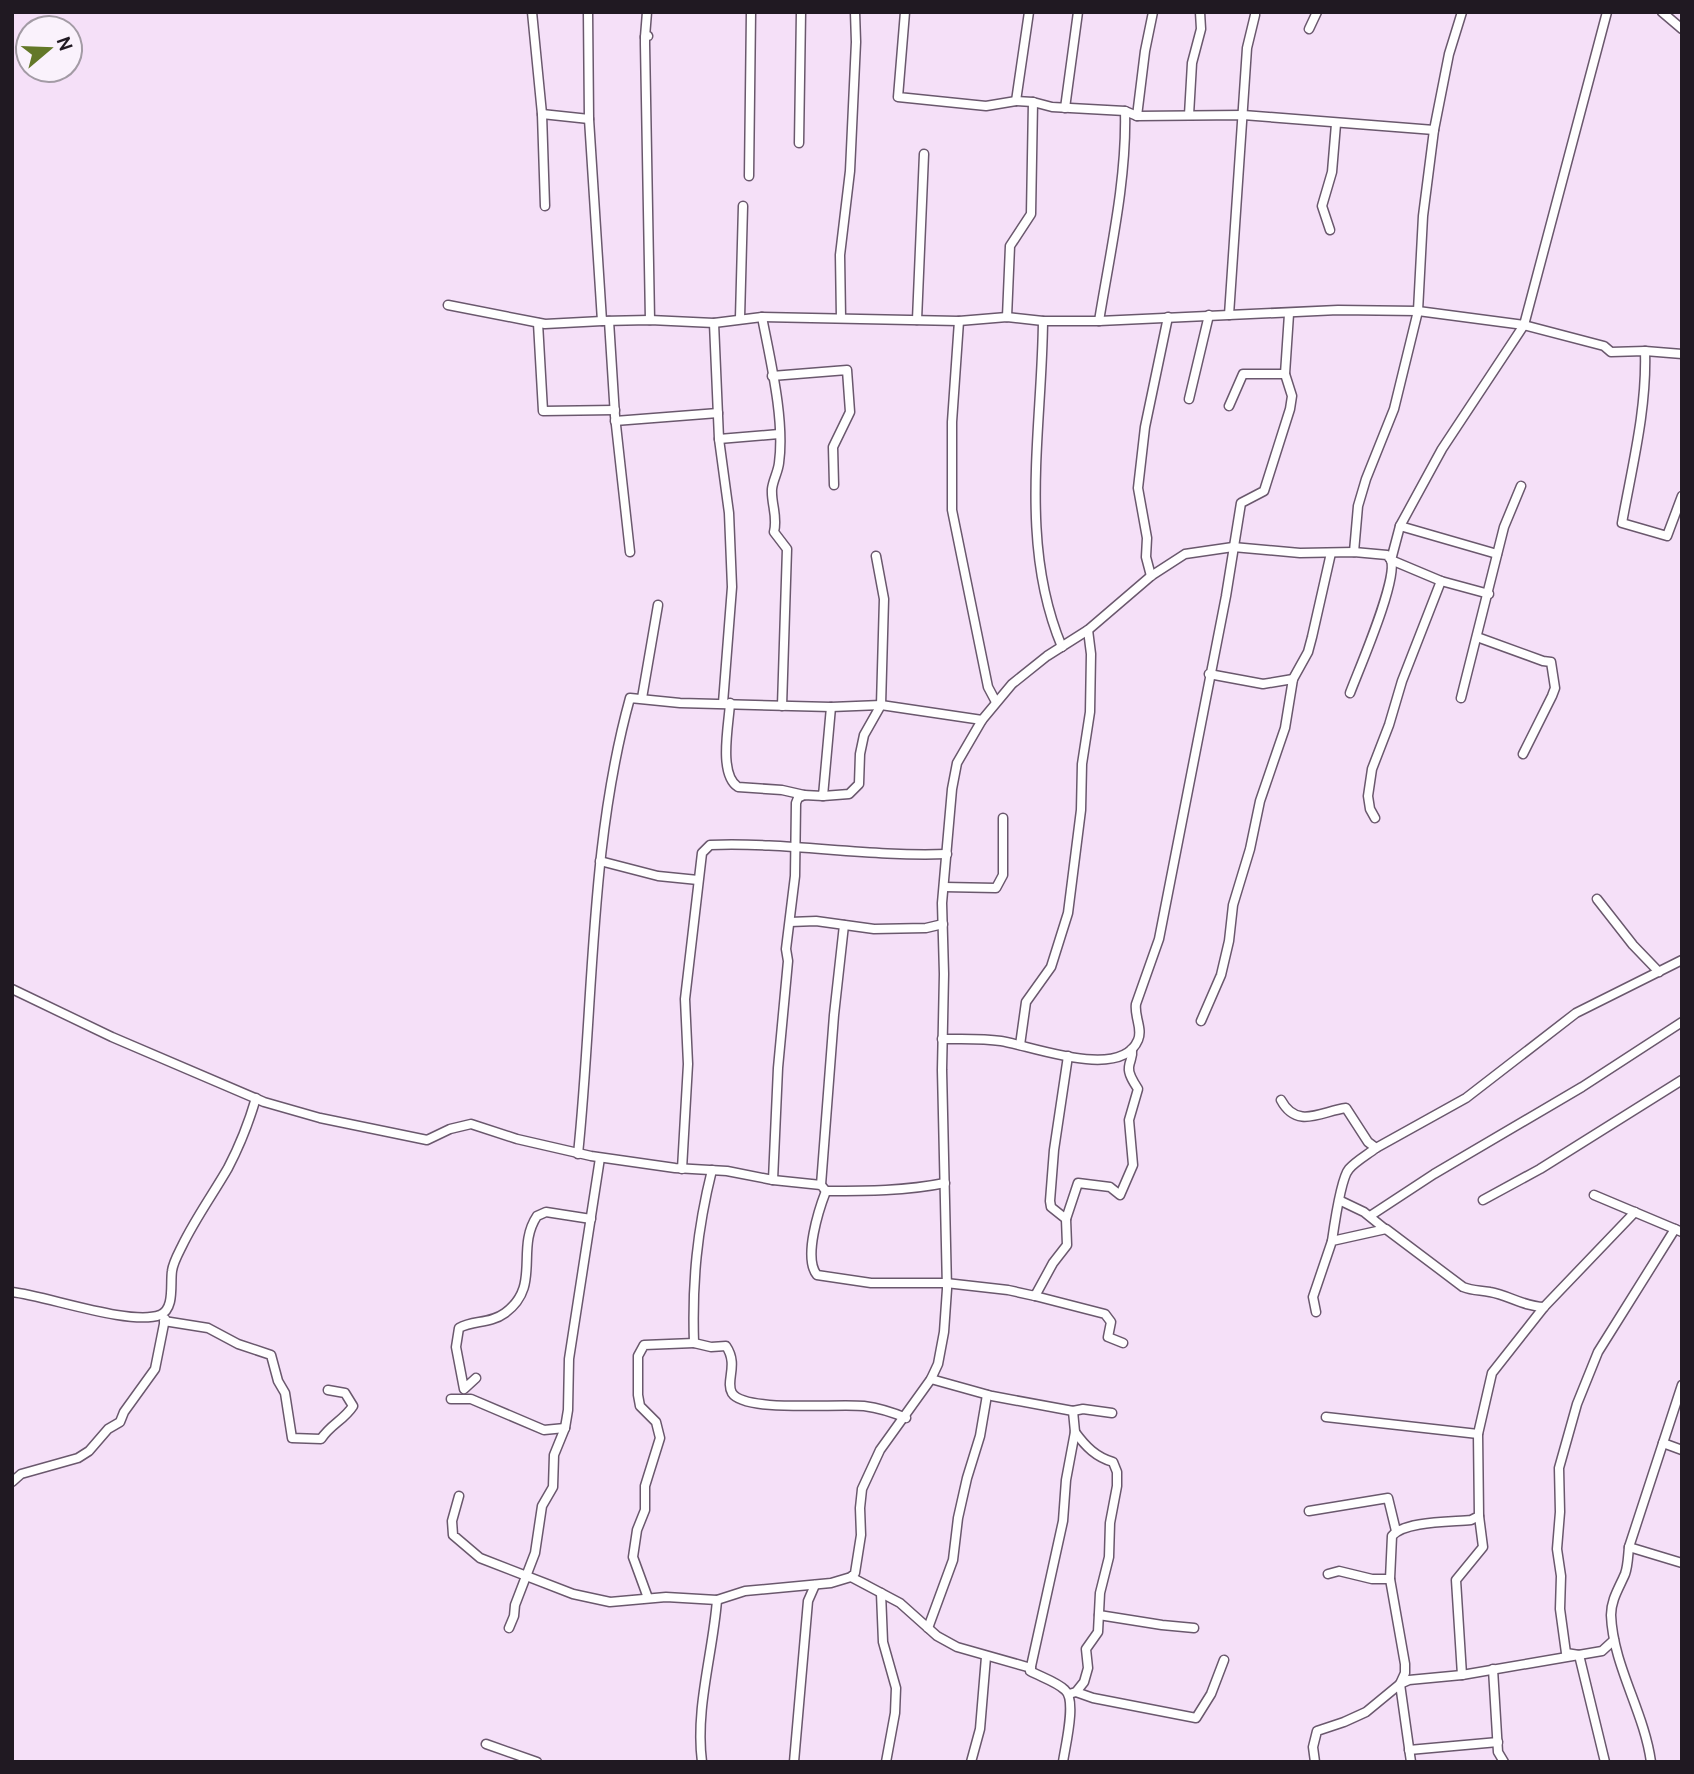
<svg xmlns="http://www.w3.org/2000/svg" width="1694" height="1774" viewBox="0 0 1694 1774" font-family="Cabin,sans-serif">
  <style>
    .lines { fill: none; stroke-linecap: round; stroke-linejoin: round }
    .minor-casing { stroke: #6a586d; stroke-width: 11 }
    .minor { stroke: #fff; stroke-width: 8 }
  </style>
  <rect width="100%" height="100%" fill="#f5e0f8"/>
  <g class="lines">
    <g class="minor-casing">
      <g id="minor">
        <path d="M532,12L542,114L545,206"/>
        <path d="M588,12L589,119L602,321L650,320L714,323L762,317L959,321L1007,317L1043,321H1099L1338,310L1418,311L1524,325L1604,346L1611,352L1645,351L1682,354"/>
        <path d="M905,12L898,97L986,106L1016,101L1033,102L1052,107L1125,111L1137,116L1243,115L1434,130"/>
        <path d="M1662,12L1682,29"/>
        <path d="M1309,29L1317,12"/>
        <path d="M648,36L645,37V44L650,320"/>
        <path d="M645,37L647,12"/>
        <path d="M1016,101L1029,12"/>
        <path d="M1065,108L1078,12"/>
        <path d="M542,114L589,119"/>
        <path d="M1189,115L1192,63L1201,29L1200,12"/>
        <path d="M1137,116L1145,51L1153,12"/>
        <path d="M799,143L801,12"/>
        <path d="M749,176L751,12"/>
        <path d="M1330,230L1322,206L1332,172L1336,124"/>
        <path d="M448,305L545,324L602,321"/>
        <path d="M1229,315L1247,48L1255,15"/>
        <path d="M762,317C770,359 785,420 779,463C778,472 773,480 772,489C771,504 778,516 774,532L787,549L782,706"/>
        <path d="M1007,317L1010,246L1031,214L1033,102"/>
        <path d="M740,318L743,206"/>
        <path d="M841,318L840,255L850,171L856,42L855,12"/>
        <path d="M917,320L924,154"/>
        <path d="M609,321L615,416L630,552"/>
        <path d="M959,321L952,422V510L988,687L996,702"/>
        <path d="M1043,321C1042,430 1018,543 1062,647"/>
        <path d="M1099,321C1110,253 1127,179 1125,111"/>
        <path d="M538,323L543,411L615,410"/>
        <path d="M714,323L719,439L779,434"/>
        <path d="M1645,351C1647,409 1632,467 1622,523L1667,536L1682,496"/>
        <path d="M772,376L847,370L850,412L833,447L834,485"/>
        <path d="M1189,399L1209,315"/>
        <path d="M1229,406L1243,374H1285"/>
        <path d="M615,421L718,413"/>
        <path d="M719,439L729,513L732,587L723,703"/>
        <path d="M1400,526L1497,554"/>
        <path d="M1354,552L1358,506L1366,479L1394,409L1418,311L1423,216L1434,130L1449,54L1462,12"/>
        <path d="M1151,576L1146,557L1147,538L1138,488L1145,427L1168,317"/>
        <path d="M1441,581L1489,594"/>
        <path d="M1477,637L1543,661L1551,662L1555,688L1552,696L1523,754"/>
        <path d="M1209,674L1263,684L1293,679"/>
        <path d="M1350,693C1359,669 1398,580 1391,560"/>
        <path d="M642,698L658,605"/>
        <path d="M1461,698L1504,527L1521,486"/>
        <path d="M730,703C729,724 718,774 738,787L782,790L804,795"/>
        <path d="M823,796L849,794L859,784L860,754L864,735L881,705L884,599L876,556"/>
        <path d="M1375,818L1370,809L1368,796L1372,769L1389,725L1402,681L1441,581L1391,560"/>
        <path d="M600,861L658,876L698,880"/>
        <path d="M944,887L996,888L1003,875V818"/>
        <path d="M1597,899L1633,945L1659,972"/>
        <path d="M790,922L816,921L874,929L926,928L943,924"/>
        <path d="M12,989L112,1037L264,1102L320,1118L427,1140L450,1129L471,1124L517,1139L591,1156L675,1168L727,1171L773,1180L821,1185L826,1191C867,1191 905,1191 945,1183"/>
        <path d="M1201,1021L1221,975L1229,941L1233,905L1250,849L1260,801L1285,728L1293,679L1308,652L1312,637L1331,553"/>
        <path d="M942,1039C961,1039 982,1038 1001,1041C1032,1046 1121,1081 1138,1040C1143,1029 1134,1016 1136,1004L1159,939L1226,596L1241,503L1264,491L1290,409L1292,396L1285,374L1289,314"/>
        <path d="M1020,1045L1026,1002L1051,967L1068,913L1081,810L1082,764L1090,712L1091,654L1088,630"/>
        <path d="M1281,1100C1297,1130 1322,1111 1346,1108L1368,1142L1376,1148L1466,1098L1576,1013L1682,960"/>
        <path d="M578,1154C594,1002 589,846 630,698L680,703L831,707L881,705L982,720"/>
        <path d="M682,1169L688,1064L685,999L702,853L710,845C789,842 867,857 947,854"/>
        <path d="M712,1170C697,1230 692,1282 694,1343L711,1347L726,1346C739,1365 725,1381 732,1393C745,1413 838,1403 864,1406C879,1408 892,1412 906,1418"/>
        <path d="M773,1180L778,1068L788,961L786,949L795,876L796,803L798,798L804,795L823,796L831,707"/>
        <path d="M821,1185L834,1015L844,925"/>
        <path d="M826,1191C819,1209 803,1258 817,1275L871,1283H946L1008,1290L1035,1296L1053,1263L1067,1245L1066,1219L1051,1207L1050,1201L1054,1150L1068,1056"/>
        <path d="M1594,1195L1682,1232"/>
        <path d="M1483,1200L1540,1169L1682,1080"/>
        <path d="M1341,1201L1364,1212L1385,1229"/>
        <path d="M1370,1216L1434,1174L1582,1087L1682,1022"/>
        <path d="M1066,1219L1078,1183L1110,1187L1120,1195L1133,1165L1129,1120L1138,1089C1134,1083 1128,1074 1129,1067C1130,1059 1133,1058 1132,1049"/>
        <path d="M1332,1241C1334,1227 1341,1178 1349,1169C1356,1161 1367,1155 1376,1148"/>
        <path d="M12,1292C47,1296 130,1326 160,1315C175,1309 170,1284 172,1271C173,1263 178,1254 182,1246C195,1219 213,1194 228,1168C240,1145 249,1122 256,1098"/>
        <path d="M1035,1296L1105,1314L1111,1322L1108,1337L1123,1343"/>
        <path d="M1316,1312L1313,1297L1332,1241L1386,1229L1463,1287C1473,1291 1480,1290 1490,1292C1508,1295 1525,1307 1544,1307"/>
        <path d="M164,1321L208,1328L238,1344L271,1355L278,1381L285,1393L292,1438L321,1439C331,1424 344,1420 353,1406L345,1393L328,1390"/>
        <path d="M476,1378L464,1389L456,1347L459,1328C473,1320 490,1324 505,1313C542,1286 515,1249 537,1216L546,1212L591,1219"/>
        <path d="M931,1379L992,1396L1073,1411L1083,1409L1112,1413"/>
        <path d="M451,1399H471L544,1430L565,1428"/>
        <path d="M1326,1417L1478,1434"/>
        <path d="M1663,1443L1682,1450"/>
        <path d="M12,1482L21,1474L78,1458L89,1451L108,1429L120,1422L124,1412L155,1369L165,1319"/>
        <path d="M459,1496L452,1521L453,1535L480,1558L573,1594L610,1602L666,1597L717,1600L745,1591L831,1583L851,1577L855,1573L861,1535L860,1508L862,1489L880,1450L931,1379L938,1364L944,1332L947,1289L942,1070L944,974L942,903L952,789L957,763L982,720L1012,684L1047,656L1088,630L1151,576L1185,554L1233,547L1300,553L1354,552L1387,555L1391,560L1400,526L1442,449L1524,325L1607,12"/>
        <path d="M1309,1511L1388,1498L1396,1531"/>
        <path d="M1629,1547L1682,1563"/>
        <path d="M1328,1574L1339,1571L1372,1579H1390L1392,1536C1404,1521 1451,1522 1471,1520L1479,1516L1478,1434L1492,1373L1544,1307L1635,1212"/>
        <path d="M851,1577L900,1603L937,1636L957,1647L1031,1668"/>
        <path d="M1390,1579L1405,1664V1673L1400,1684L1411,1762"/>
        <path d="M881,1593L883,1642L896,1688L895,1713L886,1762"/>
        <path d="M648,1598L633,1557L637,1530L645,1510V1486L660,1438L656,1422L640,1406L638,1395V1356L644,1345L694,1343"/>
        <path d="M1099,1615L1162,1625L1194,1628"/>
        <path d="M509,1628L514,1616L515,1605L535,1553L542,1506L553,1487L554,1455L565,1428L568,1410L569,1359L600,1158"/>
        <path d="M928,1628L953,1560L958,1518L967,1478L980,1436L987,1395"/>
        <path d="M1493,1669L1498,1752L1504,1762"/>
        <path d="M1462,1675L1456,1580L1483,1547L1479,1516"/>
        <path d="M1076,1692L1093,1698L1196,1718L1211,1694L1224,1660"/>
        <path d="M1069,1694L1076,1692L1084,1682L1088,1668L1086,1649L1098,1632L1100,1593L1109,1557L1110,1523L1117,1486V1472L1113,1462C1096,1457 1086,1447 1075,1432"/>
        <path d="M486,1744L537,1762"/>
        <path d="M1409,1750L1498,1742"/>
        <path d="M702,1762C695,1708 713,1653 717,1600"/>
        <path d="M794,1762L808,1601L815,1585"/>
        <path d="M971,1762L980,1729L986,1657"/>
        <path d="M1063,1762C1065,1747 1077,1700 1065,1690C1057,1682 1041,1677 1030,1671L1063,1521L1066,1480L1075,1432L1073,1411"/>
        <path d="M1315,1762L1313,1747L1317,1731L1344,1722L1366,1712L1400,1684L1409,1680L1462,1675L1602,1651L1614,1640"/>
        <path d="M1605,1762L1579,1655L1566,1653L1560,1609L1561,1576L1557,1549L1560,1512L1559,1468L1577,1404L1598,1352L1675,1229"/>
        <path d="M1651,1762C1644,1711 1613,1666 1611,1615C1611,1600 1619,1588 1625,1574C1628,1566 1628,1556 1629,1547L1682,1385"/>
      </g>
    </g>
    <use href="#minor" class="minor"/>
  </g>
  <rect width="1694" height="1774" fill="none" stroke="#201922" stroke-width="28"/>
  <g transform="translate(49 49) rotate(71)"><circle r="33" fill="#faf2fc" stroke="#a39ba5" stroke-width="2"/>
  <path d="M0-5L12 26L0 18L-12 26Z" fill="#637828"/>
  <text y="-10" font-size="19" font-weight="bold" text-anchor="middle" fill="#201922">N</text>
  </g>
</svg>
